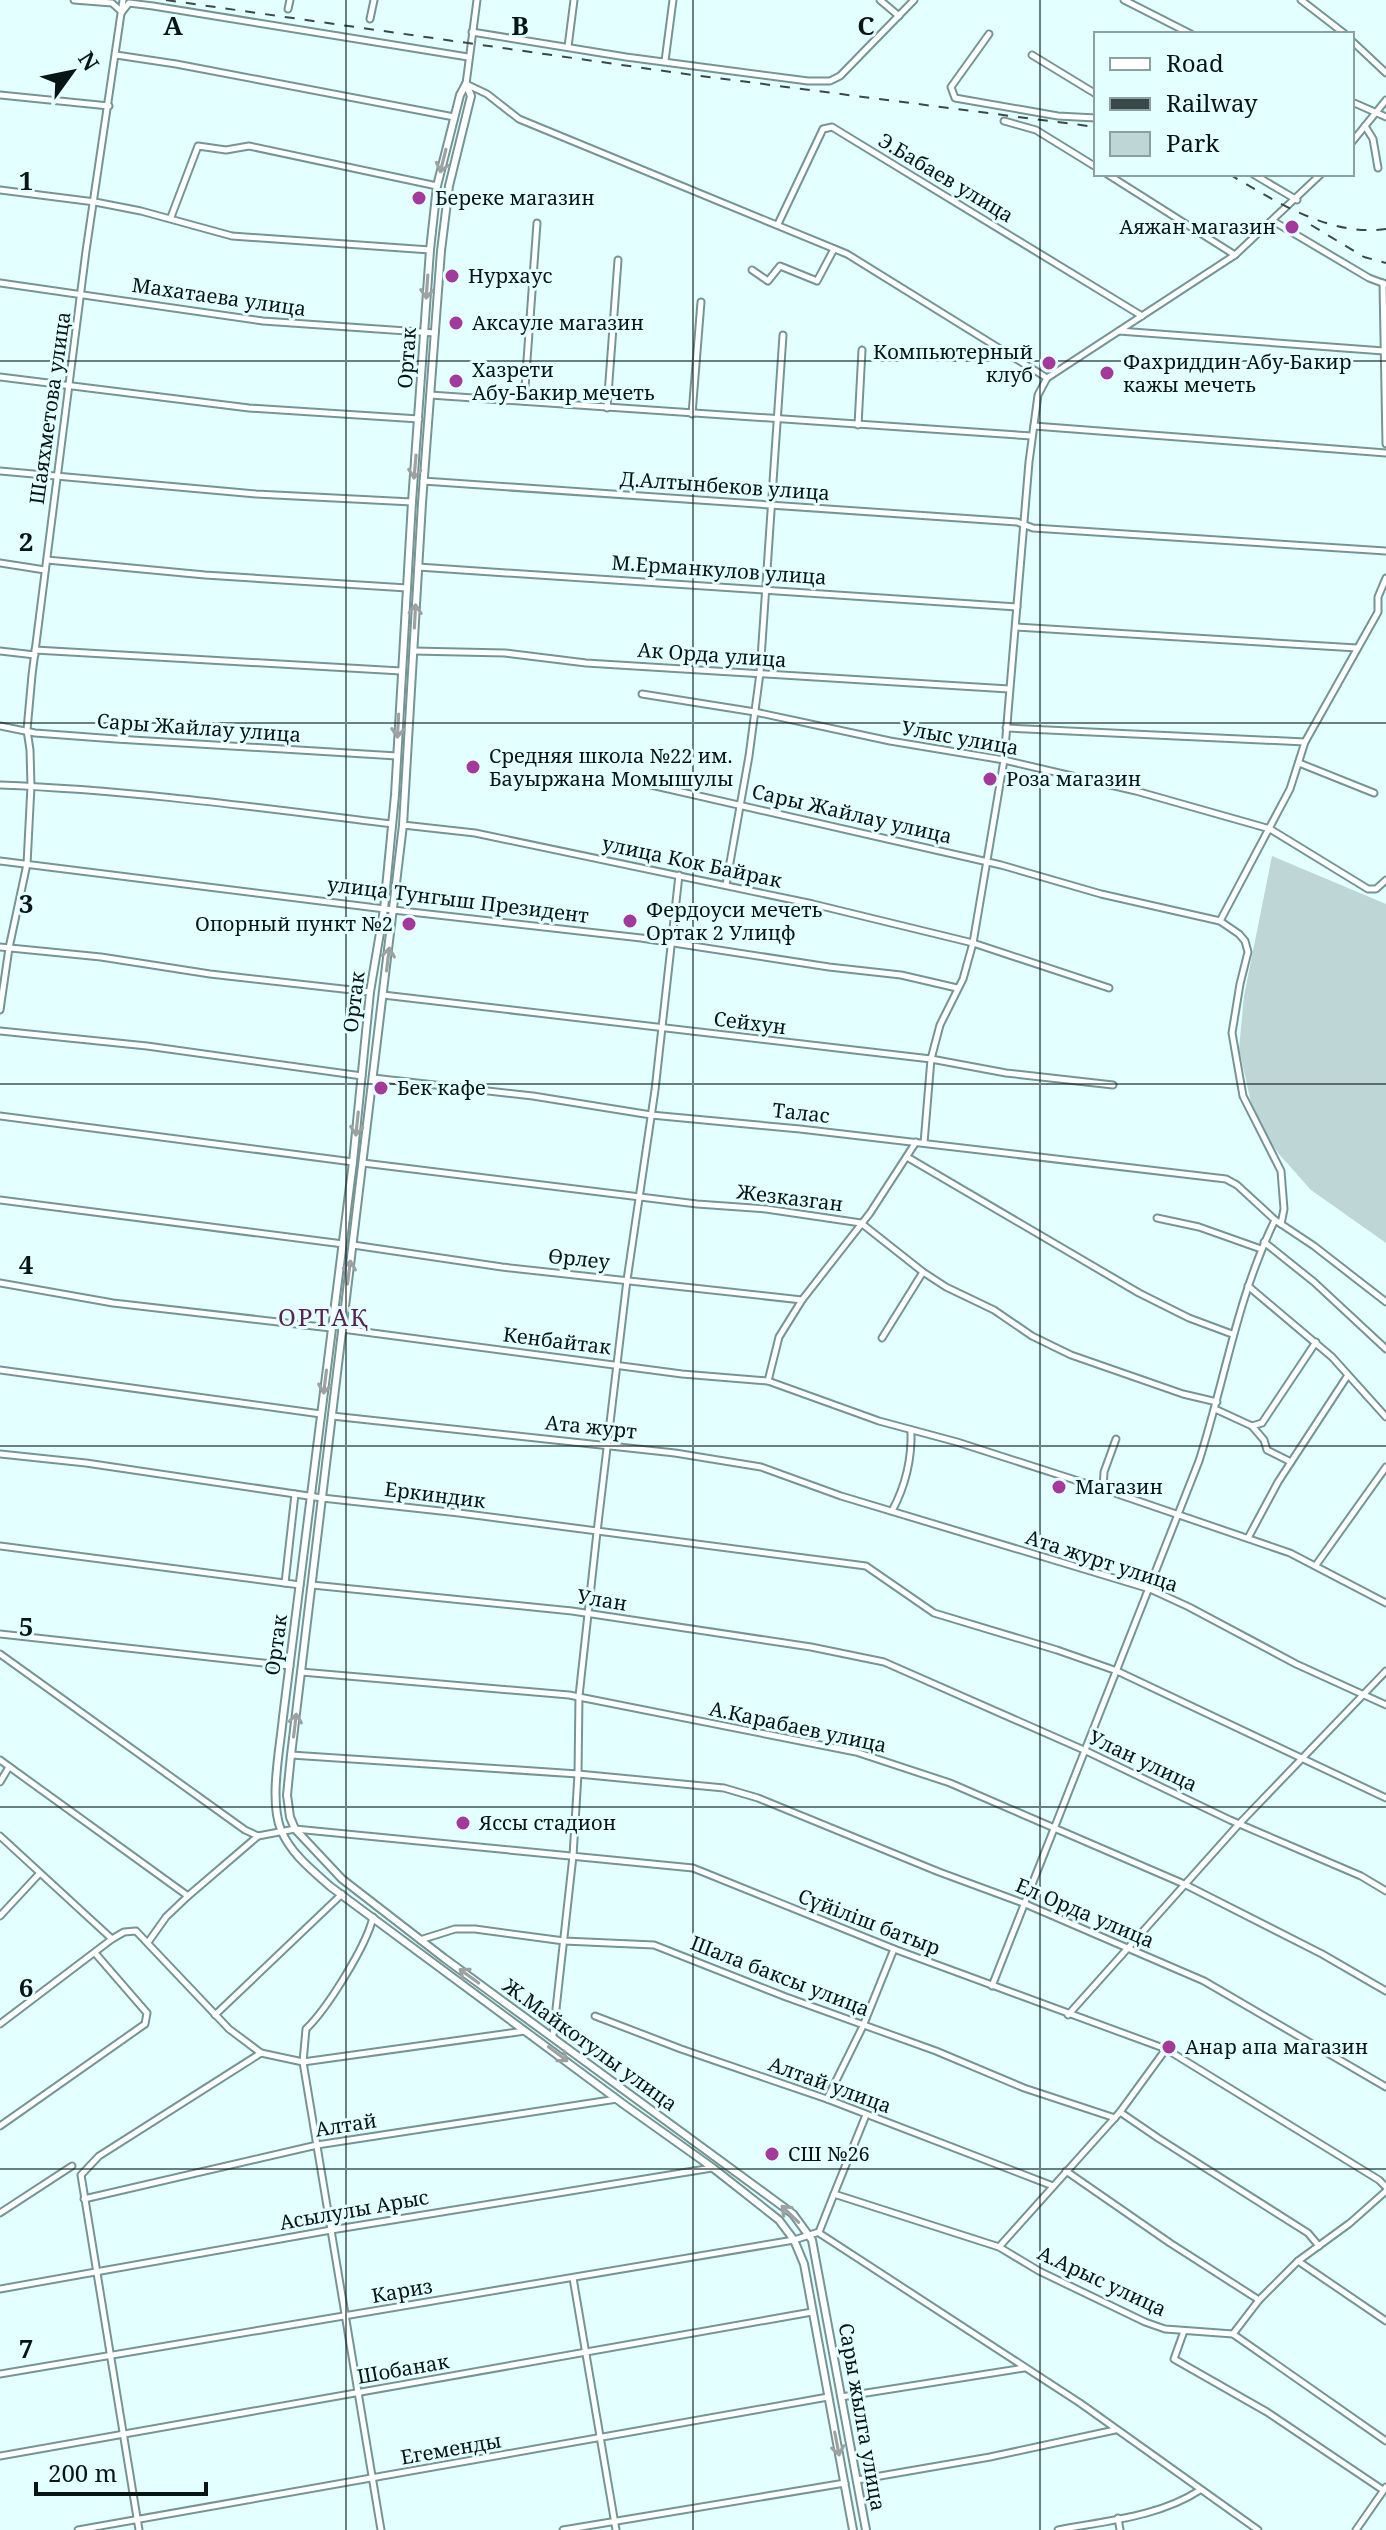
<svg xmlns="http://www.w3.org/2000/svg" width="1386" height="2530" viewBox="0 0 1386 2530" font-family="'Noto Serif',serif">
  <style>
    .green { fill: #bed6d6 }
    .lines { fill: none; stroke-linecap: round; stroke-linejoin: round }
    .minor-casing { stroke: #749594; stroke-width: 9 }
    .tertiary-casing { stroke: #749594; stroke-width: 10 }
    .minor { stroke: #fff; stroke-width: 5 }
    .tertiary { stroke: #fff; stroke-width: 6 }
    .rail { stroke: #394949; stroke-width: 2; stroke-dasharray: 10 10; stroke-linecap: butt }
    .oneway { stroke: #9ca1a1 }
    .grid { fill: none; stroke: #081515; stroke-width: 2; stroke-opacity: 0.55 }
    .poi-dot { fill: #a3399b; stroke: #e3ffff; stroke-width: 3 }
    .labels { text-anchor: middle; stroke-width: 6; stroke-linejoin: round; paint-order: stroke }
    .street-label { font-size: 20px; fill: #081515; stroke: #e3ffff }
    .poi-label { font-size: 20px; fill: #081515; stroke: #e3ffff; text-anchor: start }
    .quarter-label { font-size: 24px; letter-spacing: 2px; fill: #582453; stroke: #e3ffff }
    .grid-label { font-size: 26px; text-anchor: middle; font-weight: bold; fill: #081515; stroke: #e3ffff; stroke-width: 6; stroke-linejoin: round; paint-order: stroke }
  </style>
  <rect width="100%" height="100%" fill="#e3ffff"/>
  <path class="green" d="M1272,856L1386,904V1243L1311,1190L1278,1153L1254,1116L1239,1049L1244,996Z"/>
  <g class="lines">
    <g class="minor-casing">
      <g id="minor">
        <path d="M74,0L112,3L122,12L129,3L153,6L468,57"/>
        <path d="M477,0L466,84L487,94L519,119L847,254L1047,378"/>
        <path d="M880,0L899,16"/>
        <path d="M1124,0L1191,34"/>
        <path d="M1301,0L1345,34"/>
        <path d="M288,9L290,0"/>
        <path d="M370,19L374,0"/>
        <path d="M472,32L626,57L808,81H830L840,76L914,0"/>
        <path d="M989,34L951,87L955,98L1058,116L1096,118"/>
        <path d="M1352,41L1386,73"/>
        <path d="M568,47L574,0"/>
        <path d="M116,55L176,64L454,117"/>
        <path d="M1032,55L1096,94"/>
        <path d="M665,61L673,0"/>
        <path d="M0,95L109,106"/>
        <path d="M1352,102L1386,117"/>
        <path d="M1004,121L1036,130L1096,167"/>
        <path d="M1365,126L1373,139L1378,168"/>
        <path d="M1352,142L1386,100"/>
        <path d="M1107,174L1235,255"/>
        <path d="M1253,174L1297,200"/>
        <path d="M0,190L95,202L141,211L232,236L430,250"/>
        <path d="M171,217L198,146L226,150L249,146L437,186"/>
        <path d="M1273,221L1369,278L1385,284"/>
        <path d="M778,224L823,129L832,127L1142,316"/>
        <path d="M752,270L768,281L780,266L817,281L834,249"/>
        <path d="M0,283L263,321L435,333"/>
        <path d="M1383,283L1386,444"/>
        <path d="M1119,331L1384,351"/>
        <path d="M0,377L249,408L419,419"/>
        <path d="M430,395L1032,436"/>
        <path d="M524,401L537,223"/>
        <path d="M607,408L618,260"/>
        <path d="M692,414L701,302"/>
        <path d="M858,425L862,350"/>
        <path d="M1034,426L1386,453"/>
        <path d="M0,471L256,494L412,502"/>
        <path d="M423,481L1017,522L1033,528L1386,551"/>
        <path d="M47,560L205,575L407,588"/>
        <path d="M0,563L45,570"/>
        <path d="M418,567L1017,607"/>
        <path d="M1016,627L1357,648"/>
        <path d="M35,650L401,671"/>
        <path d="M0,651L35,655"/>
        <path d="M413,651L505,653L586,663L1009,689"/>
        <path d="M642,694L755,712L890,741L1004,760L1136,791L1270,829L1368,889H1376L1386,880"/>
        <path d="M0,726L35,733L116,739L397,756"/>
        <path d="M1006,728L1305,742"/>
        <path d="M1299,763L1374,793"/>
        <path d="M616,777L1001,865L1101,894L1220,921"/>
        <path d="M0,785C132,790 262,808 392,824"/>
        <path d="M403,825L475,833L813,904L973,943L1109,988"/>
        <path d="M0,861L393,910L641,938L829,967L901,975L957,988"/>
        <path d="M726,885L749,756L760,673L783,335"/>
        <path d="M0,947L101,957L210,974L370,992"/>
        <path d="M383,995L931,1059L1006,1073L1113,1085"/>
        <path d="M0,1010L9,948L27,864L31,786L30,750L27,730L32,675L86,251L123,0"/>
        <path d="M0,1031L147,1046L362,1076"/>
        <path d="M373,1078L533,1096L651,1115L800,1129L1226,1179L1237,1185L1275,1220L1314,1246L1386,1302"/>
        <path d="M0,1116L353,1162"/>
        <path d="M924,1143L931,1059L940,1025L963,979L973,943L1004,760L1029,462L1038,395L1047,378L1235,255L1321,174"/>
        <path d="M907,1157L1139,1293L1189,1318L1232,1334"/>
        <path d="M363,1163L697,1204L766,1209L861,1223L923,1272L946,1287L994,1310L1032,1336L1071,1355L1183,1394L1217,1402"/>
        <path d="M0,1200L343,1244"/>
        <path d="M1157,1218L1199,1227L1261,1249"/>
        <path d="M1281,1224L1284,1209L1281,1171L1243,1096L1232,1033L1240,984L1248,952L1245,941L1239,934L1220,921L1290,789L1305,742L1378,612V597L1386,578"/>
        <path d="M1264,1242L1314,1282L1386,1349"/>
        <path d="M353,1245L502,1267L802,1300"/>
        <path d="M0,1283L113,1303L331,1328"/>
        <path d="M1248,1286L1332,1357L1386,1417"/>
        <path d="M342,1329L682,1374L768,1381L879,1421L957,1442L1103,1489L1290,1553L1386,1603"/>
        <path d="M882,1338L923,1272"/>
        <path d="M0,1370L321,1414"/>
        <path d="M768,1381L779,1337L802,1300L870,1213L916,1142"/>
        <path d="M1215,1409L1252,1426L1262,1423L1316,1342"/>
        <path d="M332,1416L675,1453L761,1467L841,1496L1150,1589L1189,1607L1296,1664L1386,1705"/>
        <path d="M1252,1426L1264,1440L1267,1450L1291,1462"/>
        <path d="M0,1454L86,1463L322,1498L459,1513L866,1566L934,1613L1057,1650L1117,1671L1386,1798"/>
        <path d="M1103,1489L1104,1472L1116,1439"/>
        <path d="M892,1511C906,1485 912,1459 911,1430"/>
        <path d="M1248,1538L1278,1482L1348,1375"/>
        <path d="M0,1546L300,1585"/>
        <path d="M1316,1565L1386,1467"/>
        <path d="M285,1583L295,1494"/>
        <path d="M312,1585L572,1611L811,1647L884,1662L1084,1750L1230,1820L1361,1876L1386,1891"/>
        <path d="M0,1634L290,1666"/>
        <path d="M0,1654L245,1830L258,1836L295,1829L693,1868L894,1949L1166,2049L1379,2180L1386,2187"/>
        <path d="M301,1672L569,1695L856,1752L950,1783L1184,1884L1322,1954L1386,1991"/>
        <path d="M291,1755L578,1774L724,1788L758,1798L939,1872L1023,1903L1204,1981L1386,2087"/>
        <path d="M0,1760L188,1896L258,1836"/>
        <path d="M0,1782L9,1767"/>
        <path d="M0,1836L112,1939"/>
        <path d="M0,1916L39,1874"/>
        <path d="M373,1917C367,1945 327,2009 306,2029L303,2062L381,2530"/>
        <path d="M420,1940L455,1929H475L564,1941L654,1945L786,1997L936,2051L1024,2088L1115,2118"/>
        <path d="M149,1941L166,1917L188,1896"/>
        <path d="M992,1986L1199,1461C1225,1380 1237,1298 1275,1220"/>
        <path d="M215,2015L342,1894"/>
        <path d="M1068,2015L1239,1824L1386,1671"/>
        <path d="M595,2016L681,2049L827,2099L1053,2186"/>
        <path d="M0,2024L112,1939L124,1932L136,1931L229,2029L261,2053L303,2062L525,2031"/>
        <path d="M553,2036L573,1856L578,1774L579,1696L597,1532L627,1280L655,1090L679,875"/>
        <path d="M827,2099L863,2026L894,1949"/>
        <path d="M1120,2112L1158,2138L1308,2233L1319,2246"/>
        <path d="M0,2126L145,2024L147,2013L95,1953"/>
        <path d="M1066,2171L1170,2243L1259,2300"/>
        <path d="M834,2194L866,2115"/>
        <path d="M84,2199L317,2145L617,2099"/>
        <path d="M0,2213L72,2166"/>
        <path d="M819,2233L1080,2403L1258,2530"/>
        <path d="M999,2247L1120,2112L1166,2049"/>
        <path d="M1298,2261L1386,2321"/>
        <path d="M573,2278L616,2530"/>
        <path d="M0,2289L331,2230L712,2168"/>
        <path d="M1184,2331L1174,2359L1267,2412L1383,2490"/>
        <path d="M1233,2334L1259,2300L1298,2261L1350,2223L1386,2191"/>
        <path d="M0,2374L794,2240L819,2232L834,2194L999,2247L1039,2271L1145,2322L1165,2329L1233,2334L1386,2441"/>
        <path d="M841,2397L1024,2368"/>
        <path d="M0,2456L812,2312"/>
        <path d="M857,2480L990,2457L1115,2430"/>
        <path d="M1118,2518L1120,2530"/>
        <path d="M78,2530L828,2397"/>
        <path d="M139,2530L81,2175L99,2156L261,2053"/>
        <path d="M563,2530L845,2483"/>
        <path d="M1058,2530C1105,2521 1159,2517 1200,2490"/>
        <path d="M1356,2530L1386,2487"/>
      </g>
    </g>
    <g class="tertiary-casing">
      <g id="tertiary">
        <path d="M466,84L460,95L437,186L430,250L412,502L395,795L384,909L370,992L353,1162L283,1717C280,1749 269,1800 281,1830C291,1854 312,1870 331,1887L626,2106L713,2168L779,2220L794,2240L804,2264L853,2530"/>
        <path d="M466,84L471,96L449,186L441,251L422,503L403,825L291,1755L287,1795L290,1817L295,1829L342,1879L444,1958L793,2214L812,2240L866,2530"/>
      </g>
    </g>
    <use href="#minor" class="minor"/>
    <use href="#tertiary" class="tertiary"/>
    <g class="rail">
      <path d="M166,0L678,73L1096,127"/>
      <path d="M1229,174C1275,201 1330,237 1386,229"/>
      <path d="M1311,225L1364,257L1386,263"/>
    </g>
  </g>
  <defs><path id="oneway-shaft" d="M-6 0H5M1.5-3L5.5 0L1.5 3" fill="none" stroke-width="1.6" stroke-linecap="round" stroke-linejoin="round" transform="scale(2)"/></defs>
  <g class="oneway">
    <use href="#oneway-shaft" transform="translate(443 161) rotate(104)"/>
    <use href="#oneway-shaft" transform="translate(427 287) rotate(94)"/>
    <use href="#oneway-shaft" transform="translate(415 467) rotate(95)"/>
    <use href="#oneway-shaft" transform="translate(415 616) rotate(-87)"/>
    <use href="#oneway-shaft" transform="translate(398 726) rotate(93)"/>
    <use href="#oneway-shaft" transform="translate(388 959) rotate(-83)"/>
    <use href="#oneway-shaft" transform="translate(357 1124) rotate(96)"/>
    <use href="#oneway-shaft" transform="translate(349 1272) rotate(-83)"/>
    <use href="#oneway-shaft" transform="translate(325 1382) rotate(97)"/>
    <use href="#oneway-shaft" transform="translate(295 1725) rotate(-83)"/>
    <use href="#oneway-shaft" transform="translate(469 1976) rotate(-144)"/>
    <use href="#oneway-shaft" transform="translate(558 2054) rotate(37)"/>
    <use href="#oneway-shaft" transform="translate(790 2214) rotate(-136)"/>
    <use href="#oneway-shaft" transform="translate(837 2444) rotate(79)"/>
  </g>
  <path class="grid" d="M346,0V2530M693,0V2530M1040,0V2530M0,361H1386M0,723H1386M0,1084H1386M0,1446H1386M0,1807H1386M0,2169H1386"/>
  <g class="poi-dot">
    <circle cx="419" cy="198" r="8"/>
    <circle cx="1292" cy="227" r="8"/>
    <circle cx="452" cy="276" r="8"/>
    <circle cx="456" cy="323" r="8"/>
    <circle cx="1049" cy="363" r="8"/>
    <circle cx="1107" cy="373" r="8"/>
    <circle cx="456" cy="381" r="8"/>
    <circle cx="473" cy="767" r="8"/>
    <circle cx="990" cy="779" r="8"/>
    <circle cx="630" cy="921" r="8"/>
    <circle cx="409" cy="924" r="8"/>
    <circle cx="381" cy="1088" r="8"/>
    <circle cx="1059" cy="1487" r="8"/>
    <circle cx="463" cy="1823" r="8"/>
    <circle cx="1169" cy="2047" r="8"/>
    <circle cx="772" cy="2154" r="8"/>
  </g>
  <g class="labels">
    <g class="street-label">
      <text transform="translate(946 178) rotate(31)" y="7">Э.Бабаев улица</text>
      <text transform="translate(219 297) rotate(8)" y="7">Махатаева улица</text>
      <text transform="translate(407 358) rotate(-86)" y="7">Ортак</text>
      <text transform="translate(50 408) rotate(-82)" y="7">Шаяхметова улица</text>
      <text transform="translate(725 486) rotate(4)" y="7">Д.Алтынбеков улица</text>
      <text transform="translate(719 570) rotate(4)" y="7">М.Ерманкулов улица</text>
      <text transform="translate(712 655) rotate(4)" y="7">Ак Орда улица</text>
      <text transform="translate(199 728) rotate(4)" y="7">Сары Жайлау улица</text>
      <text transform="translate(960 738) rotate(10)" y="7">Улыс улица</text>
      <text transform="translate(852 814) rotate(13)" y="7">Сары Жайлау улица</text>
      <text transform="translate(692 862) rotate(12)" y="7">улица Кок Байрак</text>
      <text transform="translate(458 900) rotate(7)" y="7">улица Тунгыш Президент</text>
      <text transform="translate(354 1002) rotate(-83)" y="7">Ортак</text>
      <text transform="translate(750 1023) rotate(7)" y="7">Сейхун</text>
      <text transform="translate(801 1113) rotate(6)" y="7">Талас</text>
      <text transform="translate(790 1198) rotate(7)" y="7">Жезказган</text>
      <text transform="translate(579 1259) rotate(6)" y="7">Өрлеу</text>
      <text transform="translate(557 1341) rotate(7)" y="7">Кенбайтак</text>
      <text transform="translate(591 1427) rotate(6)" y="7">Ата журт</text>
      <text transform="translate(435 1495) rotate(7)" y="7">Еркиндик</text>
      <text transform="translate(1102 1561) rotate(18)" y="7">Ата журт улица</text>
      <text transform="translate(602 1600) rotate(9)" y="7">Улан</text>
      <text transform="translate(276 1645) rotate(-82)" y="7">Ортак</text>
      <text transform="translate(798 1727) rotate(12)" y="7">А.Карабаев улица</text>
      <text transform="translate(1143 1761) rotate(25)" y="7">Улан улица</text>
      <text transform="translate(1085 1913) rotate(23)" y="7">Ел Орда улица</text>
      <text transform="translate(869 1922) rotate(21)" y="7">Сүйіліш батыр</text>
      <text transform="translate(780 1976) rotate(21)" y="7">Шала баксы улица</text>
      <text transform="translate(590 2045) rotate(36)" y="7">Ж.Майкотулы улица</text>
      <text transform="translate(830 2085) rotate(20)" y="7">Алтай улица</text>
      <text transform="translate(346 2125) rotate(-9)" y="7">Алтай</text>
      <text transform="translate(354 2210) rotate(-10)" y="7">Асылулы Арыс</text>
      <text transform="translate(1102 2281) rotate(25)" y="7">А.Арыс улица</text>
      <text transform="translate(402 2291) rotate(-10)" y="7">Кариз</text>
      <text transform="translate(403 2369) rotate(-10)" y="7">Шобанак</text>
      <text transform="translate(862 2417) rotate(80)" y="7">Сары жылга улица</text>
      <text transform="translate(451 2449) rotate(-10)" y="7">Егеменды</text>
    </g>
    <g class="poi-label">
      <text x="435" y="205">Береке магазин</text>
      <text x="1276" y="234" text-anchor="end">Аяжан магазин</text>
      <text x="468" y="283">Нурхаус</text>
      <text x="472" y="330">Аксауле магазин</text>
      <text x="1033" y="359" text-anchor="end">Компьютерный<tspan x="1033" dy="23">клуб</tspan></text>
      <text x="1123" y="369">Фахриддин Абу-Бакир<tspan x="1123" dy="23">кажы мечеть</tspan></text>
      <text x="472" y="377">Хазрети<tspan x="472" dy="23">Абу-Бакир мечеть</tspan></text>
      <text x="489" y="763">Средняя школа №22 им.<tspan x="489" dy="23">Бауыржана Момышулы</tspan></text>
      <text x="1006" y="786">Роза магазин</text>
      <text x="646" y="917">Фердоуси мечеть<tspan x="646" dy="23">Ортак 2 Улицф</tspan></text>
      <text x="393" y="931" text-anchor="end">Опорный пункт №2</text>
      <text x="397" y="1095">Бек кафе</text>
      <text x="1075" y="1494">Магазин</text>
      <text x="479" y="1830">Яссы стадион</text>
      <text x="1185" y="2054">Анар апа магазин</text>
      <text x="788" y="2161">СШ №26</text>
    </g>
    <g class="quarter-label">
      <text x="324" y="1326">ОРТАҚ</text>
    </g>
  </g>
  <g class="grid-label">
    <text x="173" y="35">A</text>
    <text x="520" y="35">B</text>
    <text x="866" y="35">C</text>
    <text x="26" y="190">1</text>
    <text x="26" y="551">2</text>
    <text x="26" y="913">3</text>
    <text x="26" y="1274">4</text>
    <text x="26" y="1636">5</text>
    <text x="26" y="1997">6</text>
    <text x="26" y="2358">7</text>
  </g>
  <rect x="1094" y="32" width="260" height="144" fill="#e3ffff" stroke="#8ba1a1" stroke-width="2"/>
  <rect x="1110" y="58" width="40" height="12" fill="#ffffff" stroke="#8ba1a1" stroke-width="2"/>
  <text x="1166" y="72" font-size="24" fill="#081515">Road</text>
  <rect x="1110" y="98" width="40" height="12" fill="#394949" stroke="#8ba1a1" stroke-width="2"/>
  <text x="1166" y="112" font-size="24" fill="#081515">Railway</text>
  <rect x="1110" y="132" width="40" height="24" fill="#bed6d6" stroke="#8ba1a1" stroke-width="2"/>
  <text x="1166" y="152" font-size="24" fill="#081515">Park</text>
  <g transform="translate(72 72) rotate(57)" stroke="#e3ffff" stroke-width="6" paint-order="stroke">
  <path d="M0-6L14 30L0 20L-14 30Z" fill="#081515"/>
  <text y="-12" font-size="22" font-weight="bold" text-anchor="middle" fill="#081515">N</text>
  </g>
  <path d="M36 2482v12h170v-12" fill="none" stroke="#081515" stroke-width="4"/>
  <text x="48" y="2482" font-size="24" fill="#081515" stroke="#e3ffff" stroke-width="6" paint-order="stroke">200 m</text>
</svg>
